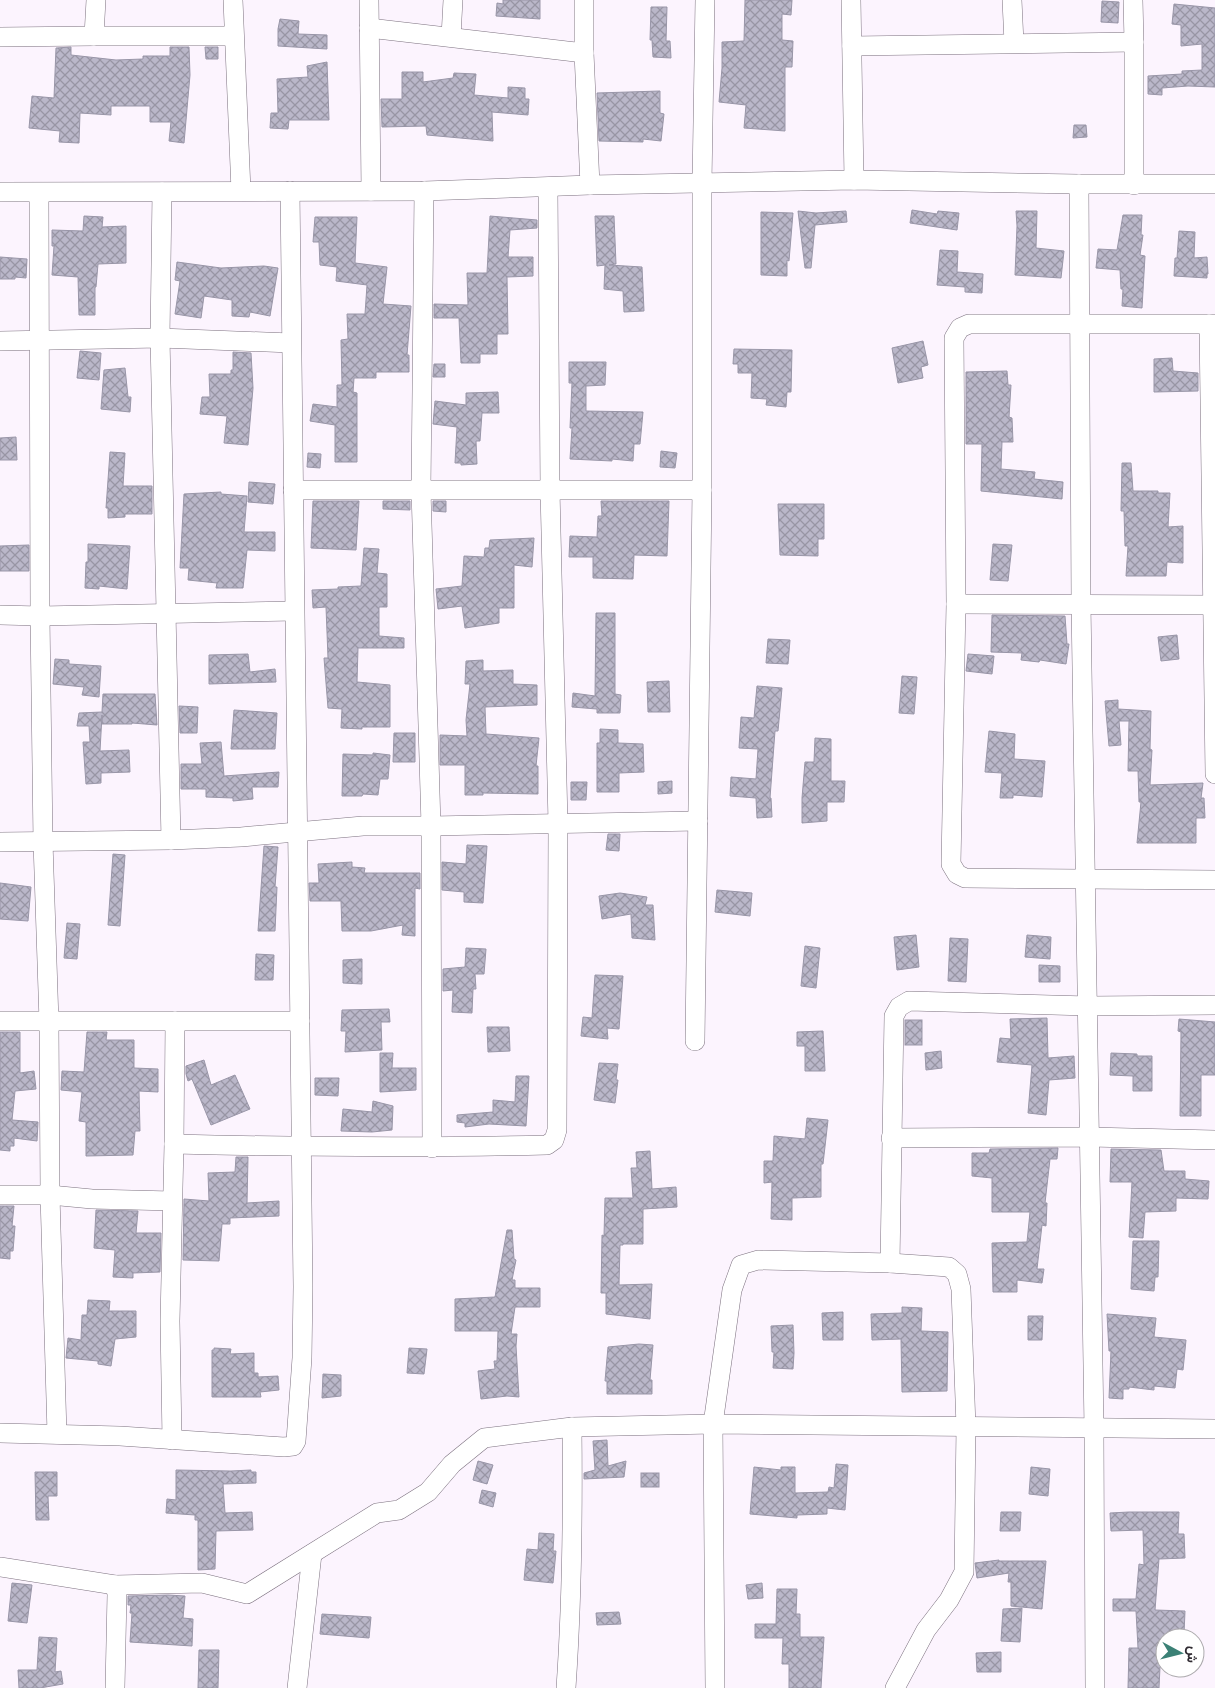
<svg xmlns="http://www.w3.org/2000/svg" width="1215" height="1688" viewBox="0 0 1215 1688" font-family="'Roboto Condensed',Vazirmatn,sans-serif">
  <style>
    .building { fill: url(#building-cross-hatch); stroke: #9996a8 }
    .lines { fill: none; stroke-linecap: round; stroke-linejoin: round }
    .minor-casing { stroke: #7c717f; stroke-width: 20 }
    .minor { stroke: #fff; stroke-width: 19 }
  </style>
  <defs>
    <pattern id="building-cross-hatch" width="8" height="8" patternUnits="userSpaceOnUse" patternTransform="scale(1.25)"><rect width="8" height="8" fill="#bab7c9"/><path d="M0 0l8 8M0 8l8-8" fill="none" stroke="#9895a4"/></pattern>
  </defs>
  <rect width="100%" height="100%" fill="#fcf4fe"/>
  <g class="building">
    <path d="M503,0H540V19L496,16L497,3L503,4Z"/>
    <path d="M745,0H792L791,15L782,14V40L793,41L792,67H785V131L744,128L746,105L719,102L722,68V42L744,41Z"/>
    <path d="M1102,1L1119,2L1118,23L1101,22Z"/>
    <path d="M1174,4L1215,8V87L1188,86L1162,88V95L1148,94V76L1182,74V71L1202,70V44L1181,46V25L1172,24Z"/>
    <path d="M651,7H667L666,41H670L671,58L653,57L652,40H650Z"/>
    <path d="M280,19L299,21L298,34L327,35V49L278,46V29Z"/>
    <path d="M71,47V55L116,60L143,59V56H170V47H189L190,75L184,143L169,141L171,122H150V106H111V115L80,113L79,143L59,142L60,131L29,128L32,96L54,98L56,48Z"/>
    <path d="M205,47H218V59H206Z"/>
    <path d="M327,62L329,120H289L288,129L270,128L271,113H278L277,79L308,77L307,66Z"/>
    <path d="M402,72H423V82L453,78L454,73L476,74L474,95L508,98V87L525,88V99H529L528,115L492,112L493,141L427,135L426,126L382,127L381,99H402Z"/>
    <path d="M660,91V113L664,114L661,141L643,139V142L599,141L597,93Z"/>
    <path d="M1074,125H1086L1087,137L1073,138Z"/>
    <path d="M912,210L937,214L938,211L959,213L957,230L910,223Z"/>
    <path d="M798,211L816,213L846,211L847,222L815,225L811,268H805Z"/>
    <path d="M1016,211H1037L1036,248L1064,251L1061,278L1015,275L1017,226Z"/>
    <path d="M761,212L793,213L789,261L787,260V276L761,275Z"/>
    <path d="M1123,215H1142L1141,235H1143L1140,255L1145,256L1142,308L1122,306L1123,289H1121L1120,270L1096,268L1098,249L1117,250Z"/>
    <path d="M84,216L103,217L102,227L126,226V263L98,264L96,287H95V315H79L78,277L52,275L54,246H52V230L83,231Z"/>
    <path d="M490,216L537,220V228L510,230L508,257H533V276L507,277L508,334H497V354H480V363H461L459,318H434V304L468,305L467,273H487Z"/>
    <path d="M595,216H614L616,264L609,265L642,267L644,311L624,312L623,291L604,289L605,265L597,266Z"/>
    <path d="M315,217H357L355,263L387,267L383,304L411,306L407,355H409V372H376V378H354L353,392L357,393V462H335V425L310,421L313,404L337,407V385H342L341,340L348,339L347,314H365L367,285L336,281L337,267L320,265L319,242H313Z"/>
    <path d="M1179,231L1195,232L1194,258L1207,257L1208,274H1207V278L1174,276L1175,258H1177Z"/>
    <path d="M940,250L958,251L957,272L983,274L982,293L965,292V287L937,285Z"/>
    <path d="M0,257L27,259L26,278L15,277V279H0Z"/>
    <path d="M177,262L221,268L264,266L278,268L270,316L250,312L249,317L232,316V300L204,296L201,318L175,314L180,281L175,280Z"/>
    <path d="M923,341L928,365L921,367L923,378L898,383L892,348Z"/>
    <path d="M734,349L792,350L791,392H787L786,407L766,405L767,399L751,398L752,373H738V364H733Z"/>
    <path d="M80,351L101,353L99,380L77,378Z"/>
    <path d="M233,352L251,353L253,388L248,445L224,443L227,416L200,414L202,397H210L209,374H231V370H233Z"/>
    <path d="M1172,358L1173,371L1198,373V391L1154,392V359Z"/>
    <path d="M569,362H606L605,385L586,386V411L643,412L640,444H634L633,461L612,459V461L570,459L572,428H570L572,383H569Z"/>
    <path d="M434,364H445V377H433Z"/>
    <path d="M125,368L128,397H131L130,412L101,409L104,370Z"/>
    <path d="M1007,371L1008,385H1011L1009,417L1012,418L1013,442H1002L1001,469L1035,472L1034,479L1063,482L1062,499L981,491L982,444H966V372Z"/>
    <path d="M498,392L499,413H482L480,441H476L477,464L461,465V463H455L457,427L433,424L435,401L466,405V393Z"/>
    <path d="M16,437L17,460H0V438Z"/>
    <path d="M661,451L677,453L675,468L660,467Z"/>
    <path d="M110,452L125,453L123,486H152V514H125V517L108,518V508H106Z"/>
    <path d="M308,453L321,454L320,468L307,467Z"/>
    <path d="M1122,463H1131L1133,491H1158V493H1170L1168,527L1183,526V563L1167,562L1166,576H1126L1128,546H1125L1124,511H1121Z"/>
    <path d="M249,482L275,484L273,504L248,502Z"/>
    <path d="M221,492V494L247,496L244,532H275V551L247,550L243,588H216L217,583L188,580L189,568H180L184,494Z"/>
    <path d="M313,501H359L356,550L311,548Z"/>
    <path d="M383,501H410V510L383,509Z"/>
    <path d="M433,501H446V512L433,511Z"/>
    <path d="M601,501H669L667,556L634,555L633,579L593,578V557H569L570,536L597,537L598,516H602Z"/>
    <path d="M778,504H824V539H818V556L780,555Z"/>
    <path d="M534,538L532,567L514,565V608H499V623L465,628L462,606L438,609L436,589L462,586L464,556L484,557L485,548H489L490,540Z"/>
    <path d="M88,544L130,546L127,589L99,586V589L85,588L86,562H88Z"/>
    <path d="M993,544L1012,545L1008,581L990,580Z"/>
    <path d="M29,545V571H0V546Z"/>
    <path d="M364,548L379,549L377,573L387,574V607H379V636L404,638V648H358L357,682L390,685V727H362V729L341,728L342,709L328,708L324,658H328L326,607L313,608L312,590L338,589V587L361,586Z"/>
    <path d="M596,613H615V694L621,695L620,713H597V709L572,707L573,693L595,696Z"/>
    <path d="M992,615L1065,616L1067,644H1069L1066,664L1040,660L1039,662L1021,660L1022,653L991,652Z"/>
    <path d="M1177,635L1179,659L1161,661L1158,637Z"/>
    <path d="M768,639L790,640L788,664L766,663Z"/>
    <path d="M248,654L250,672L275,669L276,682L209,684V655Z"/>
    <path d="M968,654L994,656L992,674L966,671Z"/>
    <path d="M55,659L69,660V664L101,666L99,697L82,695L84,687L53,684Z"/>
    <path d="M483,660V671L513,670V684L537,685V705L485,707L486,734L539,738L536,766H538V794L483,793V795H465V765H440V735L467,736L466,720L470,684H465L466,661Z"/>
    <path d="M902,676L917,677L914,714L899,713Z"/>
    <path d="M669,681L670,712H648L647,682Z"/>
    <path d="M757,686L782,688L778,731H775L770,798H771L772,817L757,818L756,798L730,796L731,777L756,779L758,749L739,748L741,717L754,718Z"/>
    <path d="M103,694H155L157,725L132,723V724H102V715L100,751L129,750L130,772L101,773V783L86,784L83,742H90L89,726H77L79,713L102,712Z"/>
    <path d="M1118,700V709L1151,711L1150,749L1152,750L1150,785L1203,783L1201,798H1204L1205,818H1196V843H1137L1141,802H1139L1138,771H1128L1129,721H1119L1121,745L1109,746L1105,701Z"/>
    <path d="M179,706L198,707L197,733H180Z"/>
    <path d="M234,710L277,713L275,749H231Z"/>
    <path d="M600,729L618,730V743L643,744L644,772L619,773V792H597V743H600Z"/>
    <path d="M989,731L1015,734L1014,759L1045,761L1042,797L1013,795V798H1000L1002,773L985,772Z"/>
    <path d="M394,733H415V762H393Z"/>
    <path d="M815,738L831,739V781H845L844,802H827V821L802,823V798L805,762H814Z"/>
    <path d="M221,742L224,776L279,772L278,787H252L253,799L233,801V798L206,797V789H181V764H202L200,743Z"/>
    <path d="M373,753L390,755L388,779H380L378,795L363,794L362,796H342L343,754L373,755Z"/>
    <path d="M672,781V793L658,794V782Z"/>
    <path d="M571,782H587L586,800H571Z"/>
    <path d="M608,834H620L619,851L606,850Z"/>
    <path d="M467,845L487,846L483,903L464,902V892L442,890V862L466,864Z"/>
    <path d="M264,846L278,847L275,887H277L275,931H258Z"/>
    <path d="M113,854L125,855L120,926L108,925Z"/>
    <path d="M352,862V867L365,868L364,873H420V889L415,888V936L402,935L403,925L371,931H342L341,901H310L309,883H319L318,864Z"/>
    <path d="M0,883L31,887L28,921L0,919Z"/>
    <path d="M717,890L752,893L750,916L715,912Z"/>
    <path d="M620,893L647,897L645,905H653L655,940L632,938L631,914L602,919L599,896Z"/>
    <path d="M67,923L80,924L77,959L64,958Z"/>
    <path d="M916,935L919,967L897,970L894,937Z"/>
    <path d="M1027,935L1051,937L1050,959L1025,957Z"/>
    <path d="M950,938L968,939L966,982L948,981Z"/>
    <path d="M805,946L820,948L816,988L801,986Z"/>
    <path d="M466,948L486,949L484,974H475L476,989H473L472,1013L452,1012L453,990L443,991V969L465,967Z"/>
    <path d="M256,954L274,955L273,980H255Z"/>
    <path d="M362,959V984L343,983V960Z"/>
    <path d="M1039,965L1060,966V982H1039Z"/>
    <path d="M595,975L623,976L619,1029L607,1028L608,1039L581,1036L583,1017L592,1018Z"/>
    <path d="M389,1009L390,1022H381L382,1050L345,1052L346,1031H341L342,1010Z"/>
    <path d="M1047,1018L1048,1058L1074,1056L1075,1078L1049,1080L1046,1115L1028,1113L1032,1065L997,1062L1000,1038L1011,1039L1010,1019Z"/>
    <path d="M1179,1019L1215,1022V1075H1201V1116H1180L1181,1032L1178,1031Z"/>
    <rect x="905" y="1020" width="17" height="25"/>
    <path d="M487,1027H509L510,1051L488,1052Z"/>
    <path d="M823,1031L825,1071H805V1046H797V1032Z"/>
    <path d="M0,1032H20V1073L34,1071L36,1089L15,1091L12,1120L38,1122L37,1141L14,1138V1146H10V1151L0,1150Z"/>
    <path d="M87,1032H107L106,1040H134V1068L158,1069V1092L139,1091L140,1131H135L133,1155L86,1156V1122L79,1121L82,1092L61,1090L62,1071L84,1072Z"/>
    <path d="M941,1051L942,1068L926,1070L925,1053Z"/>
    <path d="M380,1053H393L392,1068H416V1090L380,1092Z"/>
    <path d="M1111,1053L1137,1054V1056H1152V1091H1133V1076L1110,1075Z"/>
    <path d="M204,1060L211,1085L235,1075L250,1109L211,1125L192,1079L188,1081L186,1074V1066Z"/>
    <path d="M599,1063L618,1064L616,1080H618L615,1103L594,1100Z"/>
    <path d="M516,1076H529L526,1126L489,1124L465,1127V1123L457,1122V1115L493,1112V1100L515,1102Z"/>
    <path d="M315,1078H339L338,1096L315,1095Z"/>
    <path d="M373,1101L393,1106L392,1130L372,1132L341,1131L343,1109L372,1112Z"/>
    <path d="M807,1118L828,1120L823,1164H821V1197L792,1198V1220L771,1219L772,1182L764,1183V1161H773L774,1136L805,1139Z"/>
    <path d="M1058,1148L1057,1159H1050L1045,1203H1047L1046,1226L1042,1225L1037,1269H1044L1042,1283L1017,1280V1292H993L992,1243L1027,1242L1030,1212H992V1178L972,1176V1153H989L990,1149Z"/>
    <path d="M1111,1149L1161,1150L1164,1171H1185V1179L1209,1181L1208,1199L1176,1198V1211L1145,1212L1143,1238L1129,1237L1132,1182H1110Z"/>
    <path d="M650,1151L652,1189L676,1187L677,1207L643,1209V1244H623V1245H620L619,1285L652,1284L650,1319L606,1314V1293H601L602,1235L604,1236L605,1198H633L631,1168H637L636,1152Z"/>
    <path d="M236,1157H248L247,1203L279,1201V1216L230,1218V1224H222L219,1261L183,1260L184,1199L209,1201L208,1173L235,1172Z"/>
    <path d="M0,1206H14L12,1226H15L13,1251H10V1259L0,1258Z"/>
    <path d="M96,1210L138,1211L136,1233H161L160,1272L133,1273V1278L113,1277L115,1250L94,1248Z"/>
    <path d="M507,1230H512L514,1259L516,1260L512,1280H515V1288H540V1307H515L511,1334H517L516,1346L519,1397L507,1396L481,1399L478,1371L495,1369L494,1361H497L498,1331H455V1299L495,1297Z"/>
    <path d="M1133,1241H1159L1158,1277H1155L1154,1291L1131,1289Z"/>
    <path d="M88,1300L110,1301L109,1311H136V1337L115,1339L111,1366L98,1364V1361L66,1358L68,1338L81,1340L82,1315H87Z"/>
    <path d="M902,1307L922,1308L921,1331L948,1332L947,1391L902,1392L901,1339L872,1340L871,1314L902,1313Z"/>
    <path d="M843,1312V1340H823L822,1313Z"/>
    <path d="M1107,1314L1156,1318L1154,1337L1186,1340L1183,1370L1177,1369L1175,1388L1154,1386V1390L1129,1387V1389H1123V1399L1109,1398L1111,1351H1109Z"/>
    <path d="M1028,1316H1043L1042,1340H1028Z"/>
    <path d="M793,1325L794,1353L793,1369L773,1368L774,1352H772L771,1326Z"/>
    <path d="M639,1344L653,1345L650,1380H652V1394H607V1381H605L608,1347Z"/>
    <path d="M214,1348L231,1349L230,1354L254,1353V1373H258V1377L278,1376L279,1390L260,1392L261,1397H212V1350H214Z"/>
    <path d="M409,1348L427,1349L424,1374L407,1373Z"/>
    <path d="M323,1374L341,1375V1396L322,1398Z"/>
    <path d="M607,1440L608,1466L626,1461L624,1477L584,1479V1473L595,1470L593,1441Z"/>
    <path d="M478,1461L493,1465L487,1484L473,1480Z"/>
    <path d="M836,1464L848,1465L845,1510L827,1508V1514L797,1515V1518L750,1514L754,1467L781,1470V1467H795V1493L828,1492L829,1487L834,1488Z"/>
    <path d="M1031,1467L1050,1469L1048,1496L1029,1494Z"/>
    <path d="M176,1470L231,1471L251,1470V1472H256V1483L223,1484L225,1513L252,1512L253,1530L216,1531L215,1569L198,1570V1520H195V1515L166,1513L167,1499L176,1500Z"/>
    <path d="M35,1472H57V1496H48L49,1520H36Z"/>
    <rect x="641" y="1473" width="18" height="14"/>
    <path d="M482,1490L496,1493L493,1507L479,1503Z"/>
    <path d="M1001,1512H1021L1020,1531H1000Z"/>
    <path d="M1129,1512H1179L1178,1534H1184L1185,1558L1159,1559L1155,1610L1185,1611L1184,1634H1165V1667H1160L1159,1688H1128L1129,1648H1138L1136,1611H1113V1599H1136L1139,1564L1144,1565L1143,1530L1111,1531L1110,1513Z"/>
    <path d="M539,1533L554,1534L553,1551H556L553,1583L524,1580L527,1549L538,1550Z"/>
    <path d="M999,1560V1561H1046L1042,1609L1011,1606V1582H1008L1009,1573L977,1578L975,1563Z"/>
    <path d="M12,1583L32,1585L27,1623L8,1621Z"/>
    <path d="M762,1583L763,1598L748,1599L746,1585Z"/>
    <path d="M777,1589H797L796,1614H800V1637H824L821,1688H789V1664H782L783,1638H755V1624H776Z"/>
    <path d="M168,1595L185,1596L183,1618L193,1619L192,1646L130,1642L132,1613H130L131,1605H128V1596Z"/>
    <path d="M1022,1608L1020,1642L1001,1641L1003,1609Z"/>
    <path d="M619,1612L621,1624L597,1625L596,1613Z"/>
    <path d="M322,1614L371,1617L369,1638L320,1634Z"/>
    <path d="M39,1637L57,1638L55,1672L61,1671L63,1684L40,1688H19L18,1670H37Z"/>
    <path d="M199,1650H219L218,1688H198Z"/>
    <path d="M1001,1652V1672H977L976,1653Z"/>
  </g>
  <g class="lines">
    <g class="minor-casing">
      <g id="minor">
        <path d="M233,0L241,191"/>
        <path d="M369,0L371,191"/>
        <path d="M584,0V53L590,185"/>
        <path d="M851,0L854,180"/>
        <path d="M1012,0L1014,43"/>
        <path d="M1133,0L1134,42V185"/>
        <path d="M369,28L584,53"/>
        <path d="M94,36L96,0"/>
        <path d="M0,37L94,36H233"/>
        <path d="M451,37L453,0"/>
        <path d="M852,46L1134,42"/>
        <path d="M1079,184L1081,604L1094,1428L1095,1688"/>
        <path d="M424,191L421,490L431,826L432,1148"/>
        <path d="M0,192L424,191L590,185L854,180L1079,184H1215"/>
        <path d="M162,192L160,338L171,840"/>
        <path d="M39,193L40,616L43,842L49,1022L50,1195L57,1434"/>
        <path d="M1209,324L1215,774"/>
        <path d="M1215,324H969L960,328L954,338L956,604L951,864L957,874L965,878L1215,880"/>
        <path d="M0,341L160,338L291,343"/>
        <path d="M293,490H702"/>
        <path d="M956,604L1215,605"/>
        <path d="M0,615L40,616L294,611"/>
        <path d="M0,842L171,840L241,837L363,826H431L698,821"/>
        <path d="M0,1021H300"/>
        <path d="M695,1041L702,490V183L705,0"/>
        <path d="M891,1138L1090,1137L1215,1140"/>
        <path d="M174,1144C299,1147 423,1148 547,1145L554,1140L557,1130L558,823L550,490L548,187"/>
        <path d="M0,1195H50L92,1199L172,1201"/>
        <path d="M890,1263L894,1016L899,1007L909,1001L1088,1006L1215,1005"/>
        <path d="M0,1433L120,1436L284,1447L293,1446L296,1441L302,1358L303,1287L290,191"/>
        <path d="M172,1440L170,1321L174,1144L175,1021"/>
        <path d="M0,1567L115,1585"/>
        <path d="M115,1688L117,1594L115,1585L202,1583L247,1594L377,1513L399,1510L428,1492L452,1464L484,1438L572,1427L713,1424L1215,1429"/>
        <path d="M297,1688L312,1554"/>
        <path d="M566,1688C572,1601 573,1514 572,1427"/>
        <path d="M715,1688L713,1424L732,1290L741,1265L758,1260L890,1263L949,1267L957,1274L961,1289L966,1427L964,1572L949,1600L926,1630L895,1688"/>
      </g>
    </g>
    <use href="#minor" class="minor"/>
  </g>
  <g transform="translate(1180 1653) rotate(97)"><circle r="24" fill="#ffffff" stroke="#acaaad"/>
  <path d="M0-4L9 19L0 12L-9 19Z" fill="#3b8176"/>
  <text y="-8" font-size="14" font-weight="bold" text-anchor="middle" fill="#302b32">ش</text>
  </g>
</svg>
